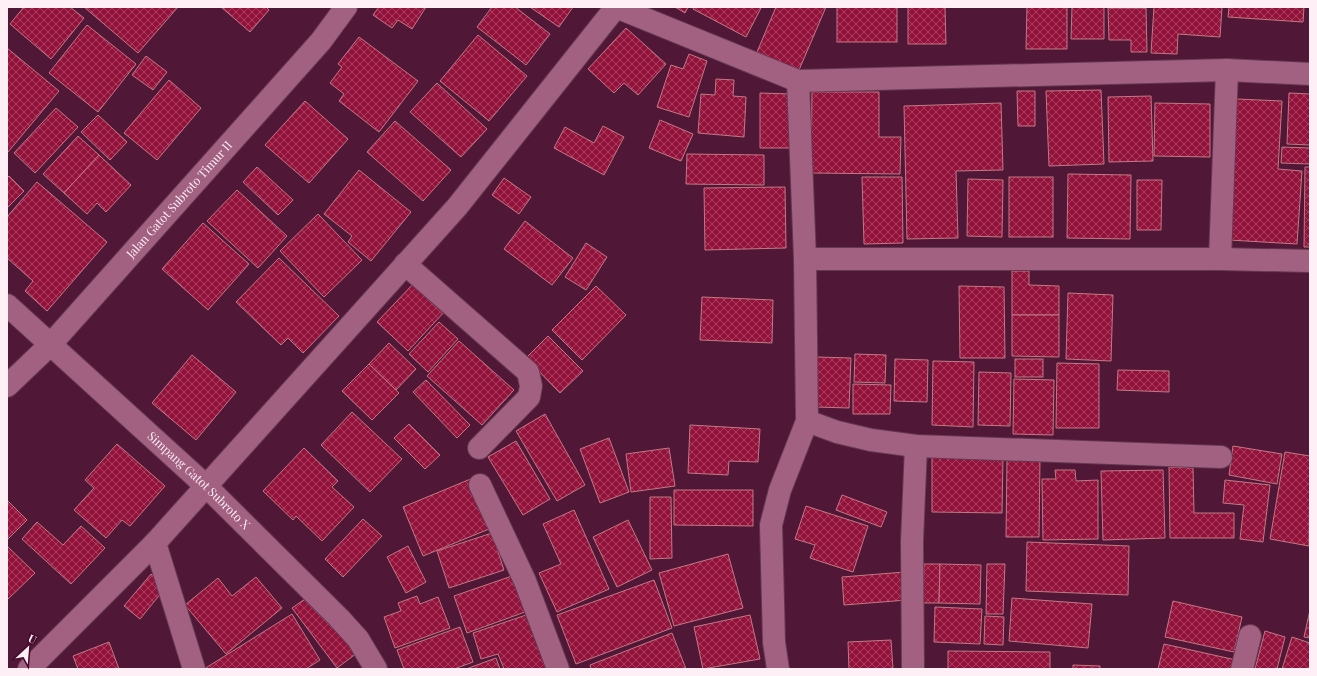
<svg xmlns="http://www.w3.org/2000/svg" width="1317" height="676" viewBox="0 0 1317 676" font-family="'Playfair Display',serif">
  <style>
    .building { fill: url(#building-cross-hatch); stroke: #c27984 }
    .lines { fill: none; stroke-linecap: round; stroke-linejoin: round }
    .minor-casing { stroke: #643952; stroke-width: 24 }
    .minor { stroke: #a26181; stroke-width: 22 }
    .labels { text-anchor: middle; stroke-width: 3.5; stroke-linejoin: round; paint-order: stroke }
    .street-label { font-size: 12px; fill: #feeef5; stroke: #440b2c }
  </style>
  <defs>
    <pattern id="building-cross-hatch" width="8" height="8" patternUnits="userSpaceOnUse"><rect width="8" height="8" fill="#93123c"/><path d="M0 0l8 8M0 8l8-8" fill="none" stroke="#a94062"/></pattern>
  </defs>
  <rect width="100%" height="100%" fill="#501736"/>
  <g class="building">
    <path d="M24,7H70L84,18L51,59L10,24Z"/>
    <path d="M84,7H178L138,53Z"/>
    <path d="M221,7H266L269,10L250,32Z"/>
    <path d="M379,7H426L412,29L398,20L392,28L373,15Z"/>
    <path d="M492,7H515L550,34L526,65L477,27Z"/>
    <path d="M530,7H573L559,27Z"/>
    <path d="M675,7H688L685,13Z"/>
    <path d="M694,7H759L761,8L746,37L693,9Z"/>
    <path d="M776,7H826L799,70L757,52Z"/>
    <rect x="837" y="7" width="60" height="35"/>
    <path d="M908,7H945L946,44H908Z"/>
    <path d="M1027,7H1067V49H1026Z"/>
    <path d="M1072,7H1104V39H1071Z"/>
    <path d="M1154,7H1222L1220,37L1178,34L1177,54L1151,53Z"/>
    <path d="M1229,7H1304L1303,22L1228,17Z"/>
    <path d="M1108,8H1146L1147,52H1131V40H1109Z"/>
    <path d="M87,25L136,64L98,112L49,73Z"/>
    <path d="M626,28L666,64L638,95L624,83L614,93L588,69Z"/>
    <path d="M478,35L527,76L489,121L440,81Z"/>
    <path d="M359,37L418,81L379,132L339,101L344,94L330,83L342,67L338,64Z"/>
    <path d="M7,48L59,91L8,152L7,151Z"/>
    <path d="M689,54L707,61L689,117L657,107L671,65L683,69Z"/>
    <path d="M146,56L167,72L153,90L132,75Z"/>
    <path d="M716,79L734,80L733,96L746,97L744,137L698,133L701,94L715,95Z"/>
    <path d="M169,80L201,108L157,160L124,133Z"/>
    <path d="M437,83L487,129L461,157L410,112Z"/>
    <path d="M1101,90L1104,164L1049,166L1046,91Z"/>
    <path d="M1017,91H1035V126H1018Z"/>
    <path d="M812,92H879V137H901L900,174L811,173Z"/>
    <path d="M760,93L792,94L791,148H760Z"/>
    <path d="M1289,93L1310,94V145L1287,144Z"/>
    <path d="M1151,96L1153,161L1109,162L1108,97Z"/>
    <path d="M1237,99L1282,101L1278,169L1302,171L1297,244L1229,240Z"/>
    <path d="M305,101L348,139L309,183L265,145Z"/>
    <path d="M1001,103L1003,170L956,171L958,238L907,239L904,106Z"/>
    <path d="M1155,103L1210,104V157L1154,156Z"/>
    <path d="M56,108L78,127L35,173L14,153Z"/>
    <path d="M98,115L127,142L110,160L81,132Z"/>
    <path d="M660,120L693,134L681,161L649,148Z"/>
    <path d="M395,121L451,170L423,201L367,152Z"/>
    <path d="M603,126L624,137L604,175L554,148L565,127L594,143Z"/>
    <path d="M78,136L99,155L64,193L43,174Z"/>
    <path d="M1282,147L1310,148V164L1281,163Z"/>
    <path d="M687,154L764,155V185L686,184Z"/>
    <path d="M99,155L131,185L106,212L97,203L87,214L64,193Z"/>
    <path d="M257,167L293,200L278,215L243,182Z"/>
    <path d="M1305,167H1310V247H1304Z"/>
    <path d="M359,170L411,212L371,261L348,242L352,236L324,214Z"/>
    <path d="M1068,174L1131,175L1130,239L1067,238Z"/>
    <path d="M9,176L24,191L7,208V178Z"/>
    <path d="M862,177H902L903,243L864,244Z"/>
    <rect x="1009" y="177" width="44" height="60"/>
    <path d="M504,178L531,197L519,214L492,195Z"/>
    <path d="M968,179L1003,180L1002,237L967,236Z"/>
    <path d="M1137,180H1162L1161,230H1137Z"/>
    <path d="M37,182L107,242L47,311L25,291L33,281L7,258V217Z"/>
    <path d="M785,187L786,248L705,250L704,188Z"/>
    <path d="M237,190L287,236L258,268L207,221Z"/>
    <path d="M318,214L362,260L324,297L280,251Z"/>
    <path d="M525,221L573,258L552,285L504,249Z"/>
    <path d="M203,223L249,264L208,310L162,269Z"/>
    <path d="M586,243L607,257L586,290L565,277Z"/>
    <path d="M279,258L339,316L303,353L288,338L281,345L236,302Z"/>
    <path d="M1012,271H1029V285L1059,286V315H1012Z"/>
    <path d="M415,282L446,310L408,351L377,322Z"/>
    <path d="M596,286L626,315L582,360L552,330Z"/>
    <path d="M959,286L1004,287L1005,358H960Z"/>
    <path d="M1068,293L1113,295L1111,361L1066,359Z"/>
    <path d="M702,297L773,300L772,343L700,340Z"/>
    <path d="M1012,315H1059V357L1012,356Z"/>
    <path d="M439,322L458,339L428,372L409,354Z"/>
    <path d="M548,336L583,371L560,393L526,358Z"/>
    <path d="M459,341L514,390L482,425L427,376Z"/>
    <path d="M389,343L416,369L396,390L369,364Z"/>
    <path d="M855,354L886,355L885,383L854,382Z"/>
    <path d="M192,355L236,392L196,440L152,403Z"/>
    <path d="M817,357L851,358L849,408L816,407Z"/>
    <path d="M895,359L928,360L927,402L894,401Z"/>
    <rect x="1015" y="359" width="28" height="18"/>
    <path d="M933,361L974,362L973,427L932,425Z"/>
    <path d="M1057,363L1099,364V428H1056Z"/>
    <path d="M369,364L399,393L372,420L342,391Z"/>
    <path d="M1118,370L1169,371V392L1117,390Z"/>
    <path d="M979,372L1011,373L1010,426L978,425Z"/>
    <path d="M1014,379L1054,380L1053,435L1013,434Z"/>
    <path d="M426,380L470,425L457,438L413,392Z"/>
    <path d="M853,384L891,385L890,414H853Z"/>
    <path d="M352,412L402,459L370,492L321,445Z"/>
    <path d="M545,414L585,485L557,501L516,431Z"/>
    <path d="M409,424L440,455L425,469L394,438Z"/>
    <path d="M690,425L760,429L758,462L729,461L728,475L688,473Z"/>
    <path d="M609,438L629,492L600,503L580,449Z"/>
    <path d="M516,441L550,499L523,515L488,457Z"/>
    <path d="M117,444L165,486L130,526L122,520L106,538L74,510L94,488L85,480Z"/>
    <path d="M1233,446L1282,454L1277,484L1229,475Z"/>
    <path d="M304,448L338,481L332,487L354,507L322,541L296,516L293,520L263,491Z"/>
    <path d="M669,448L675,486L631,492L626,454Z"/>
    <path d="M1285,452L1310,456L1309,546L1270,539Z"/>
    <path d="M932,456L1003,457L1002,513L932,512Z"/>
    <path d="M1007,458H1040L1039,537H1006Z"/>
    <path d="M1169,467L1193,468L1194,513H1234V538H1170Z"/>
    <path d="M1055,470H1075L1076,481L1098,480V539L1043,540L1042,479H1056Z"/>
    <path d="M1163,470L1165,538L1103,540L1101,471Z"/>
    <path d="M473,478L494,527L423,556L403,507Z"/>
    <path d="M1225,480L1270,485L1263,542L1240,539L1244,505L1223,503Z"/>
    <path d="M674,490H753V526L674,525Z"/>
    <path d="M842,495L887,512L881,527L836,510Z"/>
    <path d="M650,497H671L672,558L650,559Z"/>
    <path d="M7,500L27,520L7,540Z"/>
    <path d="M806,506L868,526L853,572L810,558L815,545L795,539Z"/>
    <path d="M574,510L609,589L557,612L539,573L561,564L543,524Z"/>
    <path d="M363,519L382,536L343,577L325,559Z"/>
    <path d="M628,520L652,570L617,587L593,537Z"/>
    <path d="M37,522L63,545L81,526L105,548L71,584L22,539Z"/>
    <path d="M492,533L504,570L449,588L437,551Z"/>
    <path d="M1027,542L1129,546L1128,595L1026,591Z"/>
    <path d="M7,546L35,573L7,600Z"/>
    <path d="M408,546L426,582L406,593L387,557Z"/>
    <path d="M728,554L743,608L674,626L659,573Z"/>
    <path d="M924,564H940L939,603H923Z"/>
    <path d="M940,564L981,565L980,604L939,603Z"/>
    <path d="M987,564H1005L1003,614H986Z"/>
    <path d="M905,572L907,600L844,605L842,577Z"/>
    <path d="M151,574L166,587L140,619L124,606Z"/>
    <path d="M512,576L525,612L467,633L454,596Z"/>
    <path d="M256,577L282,608L226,654L185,605L218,578L232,596Z"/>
    <path d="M654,580L672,628L576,664L557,615Z"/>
    <path d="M312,594L357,653L337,668L292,608Z"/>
    <path d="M417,596L420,604L438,597L450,628L395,648L384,617L401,611L398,603Z"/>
    <path d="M1012,598L1092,604L1088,648L1009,641Z"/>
    <path d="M1173,601L1242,617L1234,652L1165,637Z"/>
    <path d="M935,607L982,609L980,644L934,642Z"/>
    <path d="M1310,610V638L1304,637Z"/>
    <path d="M532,613L548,669H504L498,654L481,659L473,633Z"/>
    <path d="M292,614L320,660L306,669H204Z"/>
    <path d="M750,615L760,659L703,669L694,627Z"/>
    <path d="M985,616L1004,617L1003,645L984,644Z"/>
    <path d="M460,627L473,662L454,669H404L397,650Z"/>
    <path d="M1265,631L1285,637L1277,669H1255Z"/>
    <path d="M672,633L686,669H591L590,665Z"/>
    <path d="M1292,637L1310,643V669H1282Z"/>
    <path d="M891,640L893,669H849L848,642Z"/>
    <path d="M109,642L119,669H78L73,656Z"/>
    <path d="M1164,644L1236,660L1234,669H1158Z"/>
    <path d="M948,651L1050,652V669H948Z"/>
    <path d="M496,658L500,669H466Z"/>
    <path d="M1073,665L1100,666V669H1073Z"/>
  </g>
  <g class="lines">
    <g class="minor-casing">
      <g id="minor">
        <path d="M616,7L798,81L1227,70L1310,74"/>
        <path d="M805,259H1220L1310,261"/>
        <path d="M1220,259L1227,70"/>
        <path d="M405,264L528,372L531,386L529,397L479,448"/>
        <path id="s1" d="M7,305L206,486L339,618L358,639L376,669"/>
        <path id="s2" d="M7,386L51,344L321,41L346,7"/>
        <path d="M807,421L837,432L871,440L916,446L1221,457"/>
        <path d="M480,485L525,581L558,669"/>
        <path d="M155,543L194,669"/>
        <path d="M29,669L155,543L457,207L616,7"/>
        <path d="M778,669L774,642L771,525L780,490L807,421L805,259L798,81"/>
        <path d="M913,669L912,541L916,446"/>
        <path d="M1242,669L1250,636"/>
      </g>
    </g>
    <use href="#minor" class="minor"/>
  </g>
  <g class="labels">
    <g class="street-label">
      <text dy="4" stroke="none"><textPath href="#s2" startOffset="254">Jalan Gatot Subroto Timur II</textPath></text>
      <text dy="4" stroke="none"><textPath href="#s1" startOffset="260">Simpang Gatot Subroto X</textPath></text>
    </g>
  </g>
  <rect width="1317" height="676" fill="none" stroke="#feeef5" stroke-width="16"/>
  <g transform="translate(28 648) rotate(26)" stroke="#440b2c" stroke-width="3" paint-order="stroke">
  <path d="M0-3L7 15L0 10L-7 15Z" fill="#feeef5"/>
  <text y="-6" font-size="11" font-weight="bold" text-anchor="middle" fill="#feeef5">U</text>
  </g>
</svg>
